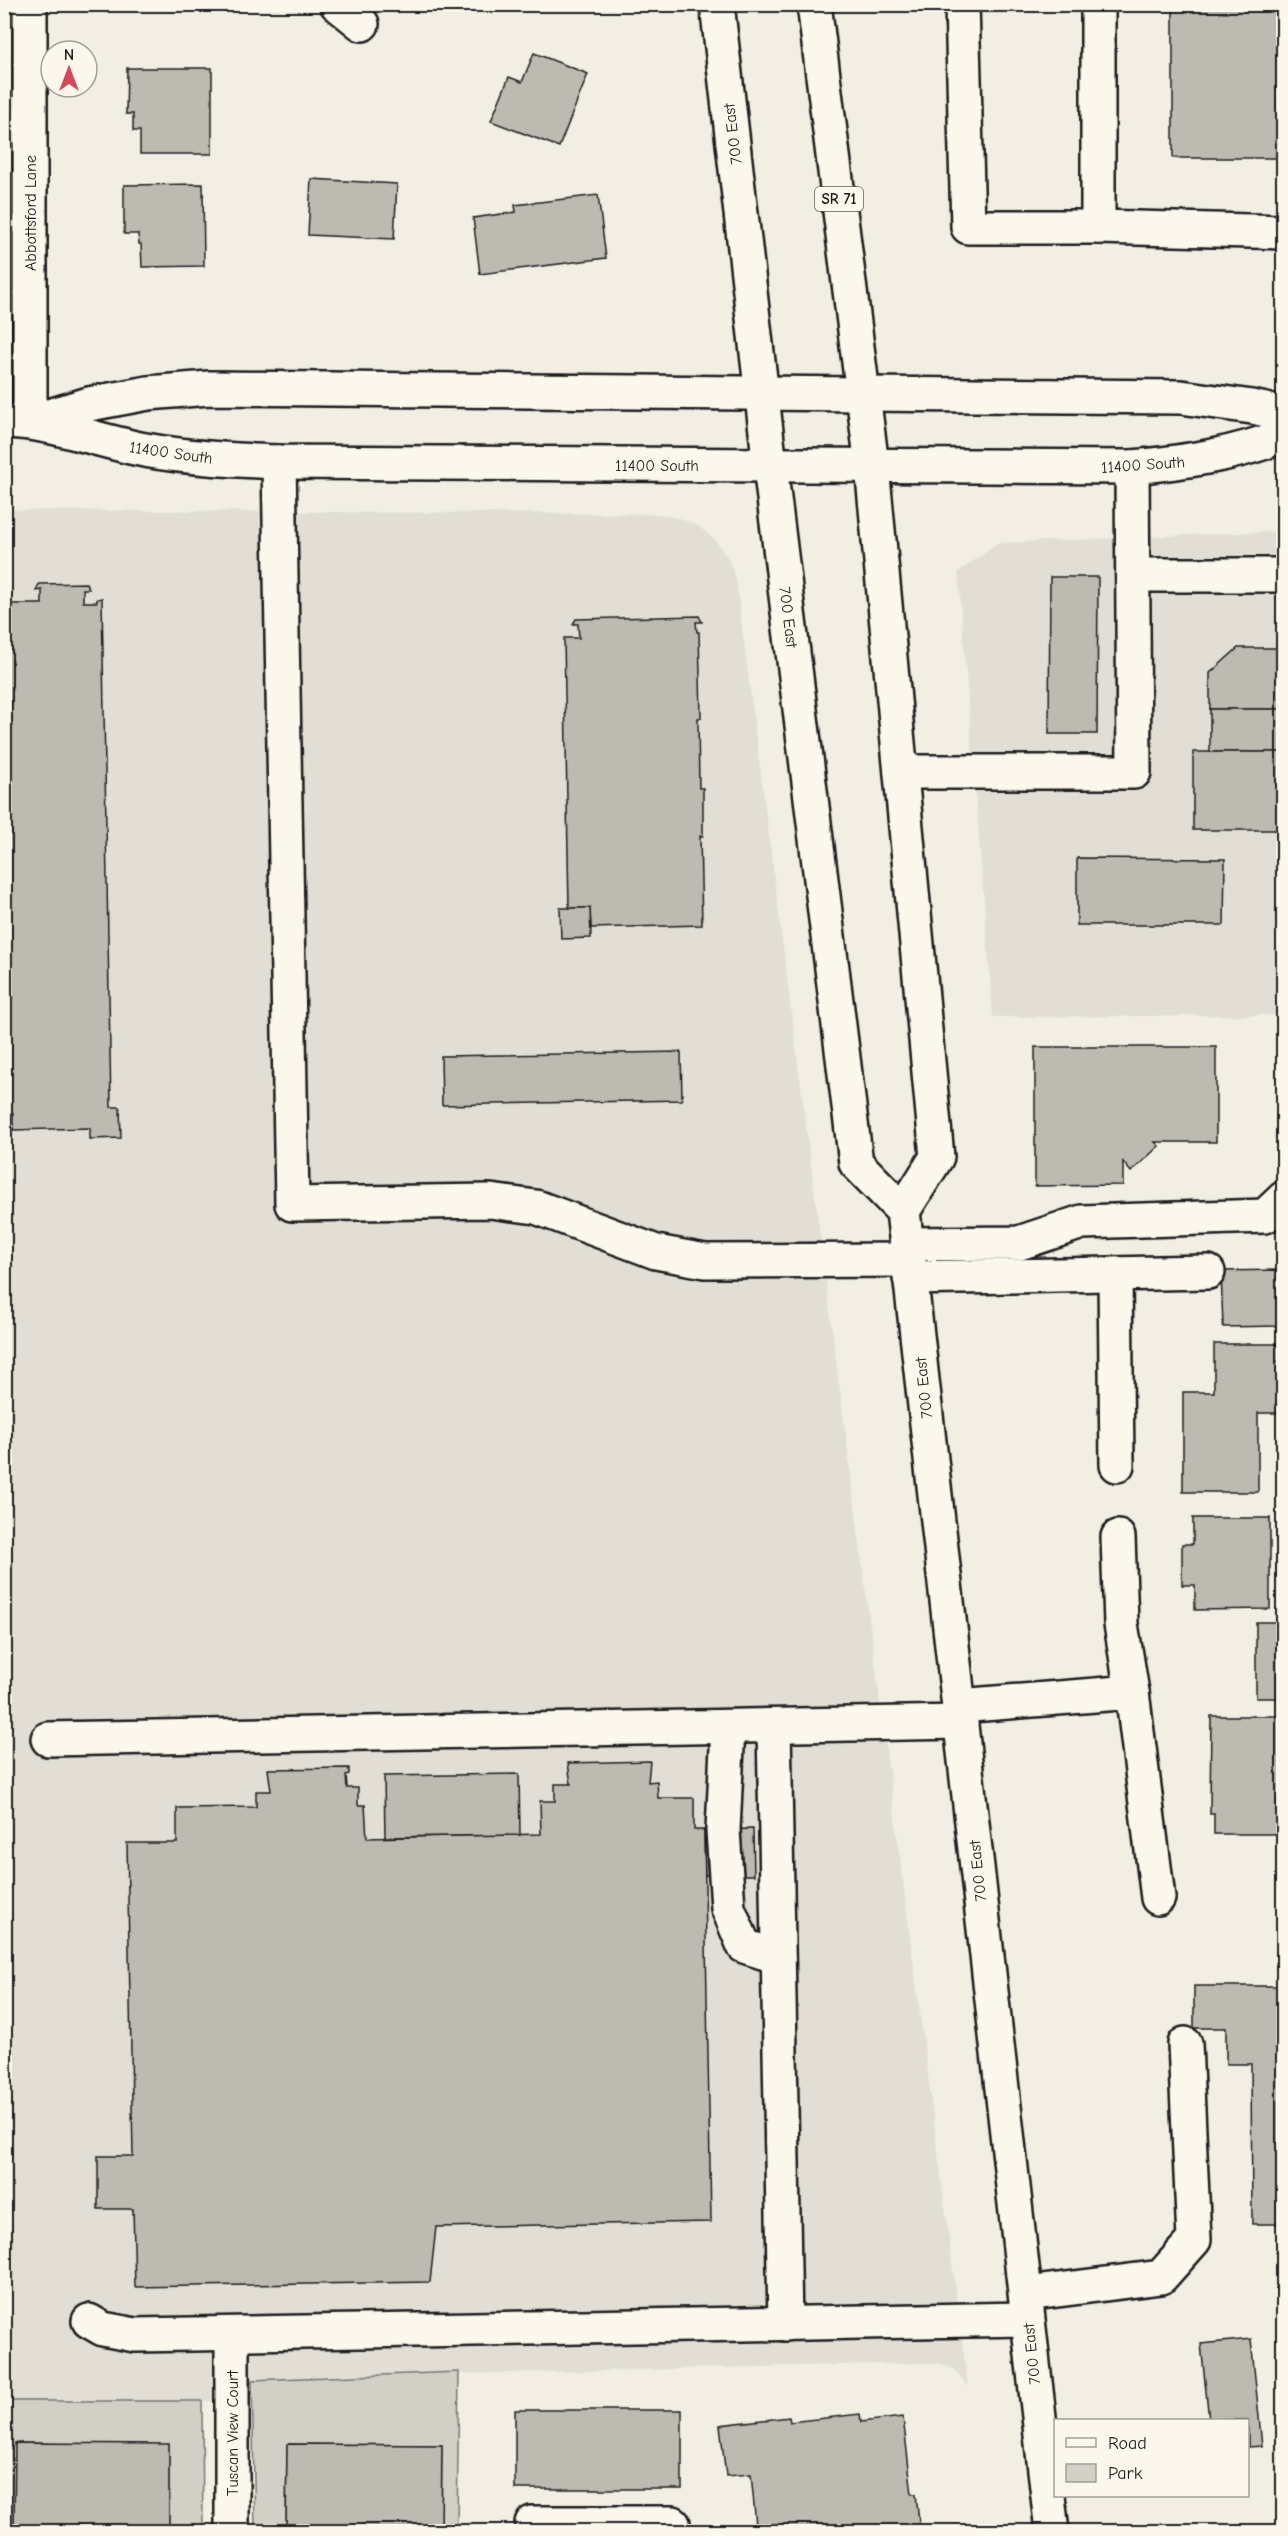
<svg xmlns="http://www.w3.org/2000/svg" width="1288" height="2536" viewBox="0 0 1288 2536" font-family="'Comic Neue',sans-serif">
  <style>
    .built { fill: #e2ded5 }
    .green { fill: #d2cfc6; stroke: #777671; stroke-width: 1.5 }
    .building { fill: #bdbab1; stroke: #1c1c1c; stroke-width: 1.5 }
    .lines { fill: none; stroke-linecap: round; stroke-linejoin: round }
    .minor-casing { stroke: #1c1c1c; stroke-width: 38 }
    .major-casing { stroke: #1c1c1c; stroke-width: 38 }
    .minor { stroke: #fbf7ec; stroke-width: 33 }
    .major { stroke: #fbf7ec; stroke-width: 33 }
    .labels { text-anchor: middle; stroke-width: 4.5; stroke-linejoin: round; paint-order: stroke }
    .shield { fill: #fbf7ec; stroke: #5f5e5a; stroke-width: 1.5 }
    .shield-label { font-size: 15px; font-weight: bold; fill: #1c1c1c }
    .street-label { font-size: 16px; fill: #1c1c1c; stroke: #fbf7ec }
  </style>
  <rect width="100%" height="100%" fill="#f2eee4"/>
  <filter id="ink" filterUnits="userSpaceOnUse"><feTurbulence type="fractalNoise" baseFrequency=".0167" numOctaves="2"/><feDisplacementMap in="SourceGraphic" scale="12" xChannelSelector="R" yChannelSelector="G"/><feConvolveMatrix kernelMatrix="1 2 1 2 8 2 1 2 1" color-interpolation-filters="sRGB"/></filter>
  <g filter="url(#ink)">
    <g class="built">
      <path d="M5,510L658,514L679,518L698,526L714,539L728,558L736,580L968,2387L954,2369L942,2364L929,2363L296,2378L295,2401L5,2402Z"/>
      <path d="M1283,531V1015L993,1017L958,572L999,543Z"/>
    </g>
    <g class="green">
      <path d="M459,2372L457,2531H441L442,2445L287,2444L286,2531H255L252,2380Z"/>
      <path d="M4,2401H202L203,2531H169V2445L15,2443L14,2531H5Z"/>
    </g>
    <g class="building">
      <rect x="1173" y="4" width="111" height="154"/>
      <path d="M534,53L588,74L559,147L491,121L509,77L522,82Z"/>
      <path d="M127,68H212V154H140V131H133V114H126Z"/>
      <path d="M311,179L397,184L394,239L308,235Z"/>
      <path d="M203,184L204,266L142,267L141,244H139L138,234H124V185Z"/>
      <path d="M598,195L606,258L480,274L473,218L516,212L515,205Z"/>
      <path d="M1050,577H1098L1097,734H1049Z"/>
      <path d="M86,583L89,589H83V602H97V599L102,598L111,1107H120L121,1138L90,1139V1128L13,1130V1114H4V604H42V590L36,591L39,584Z"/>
      <path d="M699,616L702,622H696L697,632H699L701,718H698L699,788H703V836H700L702,925L591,928L590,908H569L564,638H579L578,624H573L576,619Z"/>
      <path d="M1238,648H1284V709H1210V673Z"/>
      <rect x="1210" y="709" width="74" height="43"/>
      <rect x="1193" y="752" width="91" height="78"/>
      <path d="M1077,858L1225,859L1224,925H1077Z"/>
      <path d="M560,908H590L591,938L561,939Z"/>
      <path d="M1035,1047H1216V1142H1155L1159,1146L1131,1172L1123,1162V1185L1035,1186Z"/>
      <path d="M681,1052L682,1100L442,1105L441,1056Z"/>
      <path d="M1284,1270V1326L1223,1327L1221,1271Z"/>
      <path d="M1214,1344H1284V1413H1258V1492H1183V1392H1214Z"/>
      <path d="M1193,1518H1270V1609L1195,1610V1585H1182V1544H1193Z"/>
      <rect x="1256" y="1622" width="28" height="76"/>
      <path d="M1211,1716H1284V1834H1214V1814H1210Z"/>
      <path d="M650,1761L648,1782L657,1781L658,1798H694V1830H704L711,2222L436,2227L430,2282L135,2287L133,2209H98V2156H133L127,1843H177V1808L256,1807V1791H271L268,1769L349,1768V1774L346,1775L347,1788H358V1805H365L367,1838L541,1834L540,1801H555V1784H571L568,1763Z"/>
      <path d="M519,1774L520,1835L385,1837L384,1776Z"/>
      <path d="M753,1829L754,1875H705L704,1830Z"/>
      <path d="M1194,1986H1284V2224H1252L1251,2064H1226V2028H1194Z"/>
      <path d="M1251,2339L1262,2446L1248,2447V2420H1209L1201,2344Z"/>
      <rect x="515" y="2410" width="167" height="79"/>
      <path d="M860,2414L861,2422L903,2417L912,2494H916L920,2532H742V2527L756,2525L751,2474L726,2476L720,2425L789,2417L790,2422Z"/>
      <path d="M15,2443L169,2444V2532H14Z"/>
      <path d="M287,2444L442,2445L441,2532H286Z"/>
    </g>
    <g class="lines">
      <g class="minor-casing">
        <g id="minor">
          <path d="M30,4V422"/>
          <path d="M337,4L362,24"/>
          <path d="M962,4L968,227H1098"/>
          <path d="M1098,4V227L1284,232"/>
          <path d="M279,462L292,1204L490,1201L536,1207L656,1252L705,1261L908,1260"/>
          <path d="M1133,575H1284"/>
          <path d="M901,772H1134L1132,467"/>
          <path d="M907,1244L1019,1243L1082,1222L1265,1216L1284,1198"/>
          <path d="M1115,1275L1117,1465"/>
          <path d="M910,1278L1208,1272"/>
          <path d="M1118,1537L1121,1624L1132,1692"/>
          <path d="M959,1706L1132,1692L1158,1898"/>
          <path d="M774,1726L785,2324"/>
          <path d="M728,1727L723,1830L728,1908L744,1946L778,1957"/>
          <path d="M48,1739L961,1722"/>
          <path d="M1026,2294L1161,2277L1194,2240L1185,2044"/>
          <path d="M89,2321L103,2329L135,2335L1027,2319"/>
          <path d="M232,2334V2532"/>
          <path d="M532,2532V2523H673V2532"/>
        </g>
      </g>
      <g class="major-casing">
        <g id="major">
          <path d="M717,4L770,466L856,1163L903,1211L1052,2532"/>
          <path d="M814,4L872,466L937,1157L903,1211"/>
          <path d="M4,421C52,422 98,441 145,450C189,458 234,460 279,462L1132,467C1184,462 1235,455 1284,435"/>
          <path d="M30,422L89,404L148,393L209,388L1181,397L1252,407L1284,414"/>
        </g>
      </g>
      <use href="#minor" class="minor"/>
      <use href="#major" class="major"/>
    </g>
  </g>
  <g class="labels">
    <rect class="shield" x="815" y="187" width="48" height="24" rx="4.5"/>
    <g class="shield-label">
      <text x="839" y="204">SR 71</text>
    </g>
    <g class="street-label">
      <text transform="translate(732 134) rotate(-97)" y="6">700 East</text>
      <text transform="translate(30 213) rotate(-90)" y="6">Abbottsford Lane</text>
      <text transform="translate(171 452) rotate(8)" y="6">11400 South</text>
      <text transform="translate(1143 464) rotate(-4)" y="6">11400 South</text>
      <text x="657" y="471">11400 South</text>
      <text transform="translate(789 617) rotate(83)" y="6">700 East</text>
      <text transform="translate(923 1388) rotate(-96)" y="6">700 East</text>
      <text transform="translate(977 1871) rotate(-96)" y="6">700 East</text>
      <text transform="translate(1031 2354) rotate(-96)" y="6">700 East</text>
      <text transform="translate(232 2433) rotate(-90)" y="6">Tuscan View Court</text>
    </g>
  </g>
  <rect width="1288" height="2536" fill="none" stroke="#fbf7ec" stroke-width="24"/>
  <rect x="12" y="12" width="1264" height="2512" fill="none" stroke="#1c1c1c" stroke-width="2" filter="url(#ink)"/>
  <rect x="1054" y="2419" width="195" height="78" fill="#fbf7ec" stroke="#a29f99" stroke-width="1.5"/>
  <rect x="1066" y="2438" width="30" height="9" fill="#fbf7ec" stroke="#a29f99" stroke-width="1.5"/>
  <text x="1108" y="2449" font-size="18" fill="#1c1c1c">Road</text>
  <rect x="1066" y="2464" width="30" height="18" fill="#d2cfc6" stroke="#a29f99" stroke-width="1.5"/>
  <text x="1108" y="2479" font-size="18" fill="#1c1c1c">Park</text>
  <g transform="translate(69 69)"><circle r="28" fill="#fbf7ec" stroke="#a29f99" stroke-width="1.5"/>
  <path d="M0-4.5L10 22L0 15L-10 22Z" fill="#d1495b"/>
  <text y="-9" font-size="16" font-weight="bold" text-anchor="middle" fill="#1c1c1c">N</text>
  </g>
</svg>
